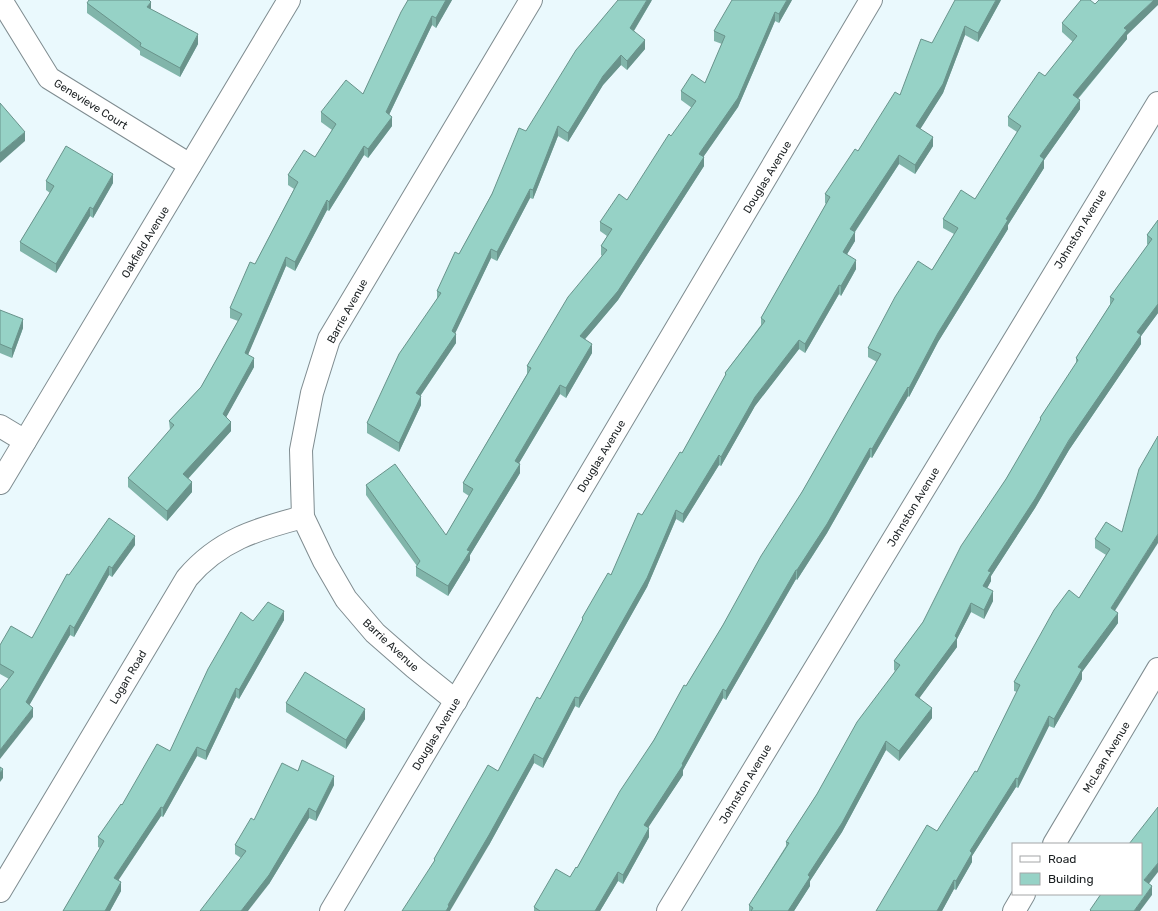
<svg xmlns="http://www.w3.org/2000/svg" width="1158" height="911" viewBox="0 0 1158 911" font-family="Rubik,sans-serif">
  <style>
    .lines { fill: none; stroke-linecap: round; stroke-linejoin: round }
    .minor-casing { stroke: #7f8c90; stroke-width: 24 }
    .minor { stroke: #fff; stroke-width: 22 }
    .wall { fill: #81b5aa }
    .shaded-wall { fill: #69938b }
    .building { fill: #96d2c6; stroke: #69938b }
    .labels { text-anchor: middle; stroke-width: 3; stroke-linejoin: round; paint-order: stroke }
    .street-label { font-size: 11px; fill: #1b2022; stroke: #fff }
  </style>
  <rect width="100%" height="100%" fill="#eaf9fd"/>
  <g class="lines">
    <g class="minor-casing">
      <g id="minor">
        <path d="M1,0L49,78L190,165"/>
        <path d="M0,426L25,441"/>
        <path d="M0,483L289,0"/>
        <path d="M456,701L415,668L375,633L346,599L324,561L303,517L301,450L312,393L329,339L531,0"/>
        <path d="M1054,844L1158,669"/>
        <path d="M0,891L187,578C219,540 257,529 303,517"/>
        <path d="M331,911L871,0"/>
        <path d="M668,911L1158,103"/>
        <path d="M1014,911L1024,894"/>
      </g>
    </g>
    <use href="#minor" class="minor"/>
  </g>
  <g class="wall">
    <path d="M408,0H452L436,28L432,25L389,115L392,126L368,158L364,155L329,211L327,210L295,271L286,266L248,354L254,367L226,417L231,431L188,479L192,492L167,521L128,487V478L170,430L169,421L201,387L238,321L230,318V308L255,264L294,189L288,185V175L315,157L332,130L321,122V112L363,94Z"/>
    <path d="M652,0L634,31L645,49L627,70L621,65L603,85L568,142L558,136L533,199L530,198L497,261L491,258L455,333L456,343L421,395V405L399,452L367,433V423L437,299V291L459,254L526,131Z"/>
    <path d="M792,0L779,23L775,21L738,107L704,156V166L618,300L585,339L592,353L566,398L560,394L519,463L520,473L470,555V560L448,596L416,576V567L417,566L366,495V485L446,535L469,496L463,492V483L527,374V366L602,256L601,255V246L607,236L600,231V222L627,200L692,108L681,100V91L705,83L722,44L714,41V31Z"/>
    <path d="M1001,0L978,42L965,35L943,93L920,129L933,146L915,174L899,164L855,232V241L847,254L856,269L841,296L839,294L805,353L799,349L755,406L721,466L719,465L683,523L676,519L647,587L579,708L575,706L543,768L534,763L489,845L434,862V859L498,771L540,699L582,621V618L611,575L642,515L682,453L725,377V373L761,325V318L826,204L825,203V194L858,151L900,95L932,43Z"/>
    <path d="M87,3L151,9L198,44L180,77L140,55V51L87,13Z"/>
    <path d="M1062,23L1127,35V39L1078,99L1080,109L1044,160V168L1008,225V229L938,342L909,397L908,396L872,458L870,457L827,533L797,580L796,579L726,700L723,698L683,770V775L648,827L649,837L623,884L618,881L600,911H534V907L570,877L577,868L686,686L723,625L802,492L877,362L868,357V348L932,270L954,234L943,228V219L975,199L1017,132L1008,126V117L1045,76L1073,42L1062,32Z"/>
    <path d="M46,181L113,183L93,218L90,216L56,273L20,251V242L50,193L46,190Z"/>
    <path d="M1158,220V313L1141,336V344L1069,450L1035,508L991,576V581L987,588L993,601L984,619L971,612L957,639V647L919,698L932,718L899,761L886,750L842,832L810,881V886L794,911H749V905L786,846V842L817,794L895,671L894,670V661L923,622L1006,479L1040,422V418L1076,365V358L1110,305V297L1148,245L1147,244V235Z"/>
    <path d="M0,310L23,328L12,358L0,353Z"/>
    <path d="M1122,532L1115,611L1118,623L1082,672V679L1054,728L1049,726L1018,788L1016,787L972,856V862L956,890L954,889L942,911H876L937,831L977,772L1017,692L1014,691V682L1079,598L1106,555L1095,548V539Z"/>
    <path d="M135,545L112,577L109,575L74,637L70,635L29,705L33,717L9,679L0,674V645L32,638L69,575Z"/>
    <path d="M284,620L239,699L236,697L206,760L197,756L163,817L161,816L118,880L121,891L110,911H63L100,848L98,847V837L122,805L170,751L253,621Z"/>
    <path d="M286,703L365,719L346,749L286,712Z"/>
    <path d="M298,771L334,785L316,821L309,818L269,884L241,858L235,854V845L254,820Z"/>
  </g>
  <g class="shaded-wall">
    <path d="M446,0H452L436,28V18Z"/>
    <path d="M647,0H652L630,37V28Z"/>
    <path d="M787,0H792L779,23V14Z"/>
    <path d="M996,0H1001L978,42V33Z"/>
    <path d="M1154,0H1158V5L1127,35V39L1073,104V95L1124,28Z"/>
    <path d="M151,2V11L147,7Z"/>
    <path d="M775,12V21L738,107L699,163V154Z"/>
    <path d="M432,16V25L386,121V112Z"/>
    <path d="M965,26V35L943,93L916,136V126Z"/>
    <path d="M198,34V44L180,77V68Z"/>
    <path d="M645,40V49L627,70V61Z"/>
    <path d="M621,55V65L603,85L568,142V133L603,76Z"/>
    <path d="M1080,100V109L1044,160V168L1008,225V229L938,342L909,397V388L938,333L1006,219L1040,156Z"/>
    <path d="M392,117V126L368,158V149Z"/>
    <path d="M558,126V136L533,199V190Z"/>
    <path d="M25,132V141L0,163V153Z"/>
    <path d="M933,137V146L915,174V165Z"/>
    <path d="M364,146V155L329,211V202Z"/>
    <path d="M899,155V164L850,239V229Z"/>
    <path d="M704,157V166L618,300L580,345V336Z"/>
    <path d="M113,174V183L93,218V209Z"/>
    <path d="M530,189V198L497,261V252Z"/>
    <path d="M327,200V210L295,271V262Z"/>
    <path d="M90,207V216L56,273V264Z"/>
    <path d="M855,232V241L843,261V252Z"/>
    <path d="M491,249V258L452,340V331Z"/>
    <path d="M286,257V266L245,362V353Z"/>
    <path d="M856,260V269L841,296V286Z"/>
    <path d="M839,285V294L805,353V344Z"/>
    <path d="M1158,304V313L1141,336V344L1069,450L1035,508L991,576V581L983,596V586L988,571L1137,332Z"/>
    <path d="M23,319V328L12,358V349Z"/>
    <path d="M456,334V343L416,402V393Z"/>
    <path d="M799,340V349L755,406L721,466V457L755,397Z"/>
    <path d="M592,344V353L566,398V388Z"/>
    <path d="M254,358V367L223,423V414Z"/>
    <path d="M560,385V394L515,470V461Z"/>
    <path d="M908,387V396L872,458V449Z"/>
    <path d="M421,396V405L399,452V443Z"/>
    <path d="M231,422V431L183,484V474Z"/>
    <path d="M870,448V457L827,533L797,580V570Z"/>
    <path d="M719,455V465L683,523V514Z"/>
    <path d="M520,464V473L470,555V560L448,596V586L467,550Z"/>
    <path d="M192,482V492L167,521V511Z"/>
    <path d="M676,510V519L647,587L579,708V698Z"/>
    <path d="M1158,534V543L1111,617V608Z"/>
    <path d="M135,536V545L112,577V568Z"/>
    <path d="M109,566V575L74,637V628Z"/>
    <path d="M796,570V579L726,700V691Z"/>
    <path d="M993,591V601L984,619V610Z"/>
    <path d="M971,603V612L957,639V647L915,704V695L955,636Z"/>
    <path d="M284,611V620L239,699V690Z"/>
    <path d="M1118,613V623L1082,672V679L1054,728V719L1078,667Z"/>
    <path d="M70,625V635L26,711V702Z"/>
    <path d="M236,688V697L206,760V751Z"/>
    <path d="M723,689V698L683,770V775L644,834V825L682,764Z"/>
    <path d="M575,697V706L543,768V759Z"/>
    <path d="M33,708V717L0,759V750Z"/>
    <path d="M932,708V718L899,761V751Z"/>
    <path d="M365,709V719L346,749V740Z"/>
    <path d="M1049,716V726L1018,788V779Z"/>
    <path d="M886,741V750L842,832L810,881V886L794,911H788L808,875Z"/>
    <path d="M197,747V756L163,817V808Z"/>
    <path d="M534,754V763L489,845L450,911H446L448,905Z"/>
    <path d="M3,769V778L0,782V773Z"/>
    <path d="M334,776V785L316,821V812Z"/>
    <path d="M1016,778V787L972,856V862L956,890V881L970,851Z"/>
    <path d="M161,807V816L114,887V878Z"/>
    <path d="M309,808V818L269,884L248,911H241Z"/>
    <path d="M649,828V837L623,884V875Z"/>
    <path d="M1158,863V872L1144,890V880Z"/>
    <path d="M618,872V881L600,911H595Z"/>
    <path d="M954,880V889L942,911H937Z"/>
    <path d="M121,882V891L110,911H105Z"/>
    <path d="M1152,886V895L1140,911H1134Z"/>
  </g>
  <g class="building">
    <path d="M89,0H149L151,2L147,7L198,34L180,68L140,46L141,43L87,3Z"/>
    <path d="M408,0H446L436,18L432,16L386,112L392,117L368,149L364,146L329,202L327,200L295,262L286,257L245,353L254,358L223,414L231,422L183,474L192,482L167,511L128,478L174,425L169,421L201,387L242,314L230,308L250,262L255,264L298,182L288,175L304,150L315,157L336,124L321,112L346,80L363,94L401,12Z"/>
    <path d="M618,0H647L630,28L645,40L627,61L621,55L603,76L568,133L558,126L533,190L530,189L497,252L491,249L452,331L456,334L416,393L421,396L399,443L367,423L399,354L441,293L437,291L455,252L459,254L492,194L519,128L526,131L576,50Z"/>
    <path d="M732,0H787L779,14L775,12L738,98L699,154L704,157L618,291L580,336L592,344L566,388L560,385L515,461L520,464L467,550L470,551L448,586L416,567L420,561L366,485L395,464L446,535L473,489L463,483L531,368L527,366L568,297L607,250L601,246L612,229L600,222L619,194L627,200L669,134L671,136L696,101L681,91L692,74L705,83L725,36L714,31Z"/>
    <path d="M955,0H996L978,33L965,26L943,84L916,126L933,137L915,165L899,155L850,229L855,232L843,252L856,260L841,286L839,285L805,344L799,340L755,397L721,457L719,455L683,514L676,510L647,578L579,698L575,697L543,759L534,754L489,835L448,905L449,906L446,911H402L435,860L434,859L488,765L498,771L537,697L540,699L583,619L582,618L608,573L611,575L638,513L642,515L680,452L682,453L726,374L725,373L765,321L761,318L830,197L825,194L855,149L858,151L895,92L900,95L921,39L932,43Z"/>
    <path d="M1081,0H1090L1095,4L1099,0H1154L1124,28L1127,30L1073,95L1080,100L1040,156L1044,159L1006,219L1008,220L938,333L909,388L908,387L872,449L870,448L827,524L797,570H796L726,691L723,689L682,764L683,765L644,825L649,828L623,875L618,872L595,911H540L534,907L556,869L570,877L576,867L577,868L620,791L654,740L684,685L686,686L723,625L761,556L802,492L881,354L868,348L895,297L918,261L932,270L958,228L943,219L961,190L975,199L1021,126L1008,117L1039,72L1045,76L1077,36L1062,23Z"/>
    <path d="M0,103L25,132L0,153Z"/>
    <path d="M66,146L113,174L93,209L90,207L56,264L20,242L54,186L46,181Z"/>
    <path d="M1158,220V304L1137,332L1141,335L1069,440L1035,499L988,571L991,572L983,586L993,591L984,610L971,603L955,636L957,638L915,695L932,708L899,751L886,741L842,823L808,875L810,877L788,911H751L753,908L749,905L789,843L786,842L817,794L857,722L900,665L894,661L923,622L961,546L1006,479L1041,419L1040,418L1078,360L1076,358L1114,299L1110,297L1152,239L1147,235Z"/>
    <path d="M0,310L23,319L12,349L0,344Z"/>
    <path d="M1158,436V534L1111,608L1118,613L1078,667L1082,669L1054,719L1049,716L1018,779L1016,778L970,851L972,853L956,881L954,880L937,911H876L927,825L937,831L975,771L977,772L1020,685L1014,682L1054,610L1069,590L1079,598L1110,549L1095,539L1106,522L1122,532L1139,469Z"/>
    <path d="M109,518L135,536L112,568L109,566L74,628L70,625L26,702L33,708L0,750V690L14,672L0,664V645L11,626L32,638L67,574L69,575Z"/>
    <path d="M268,602L284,611L239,690L236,688L206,751L197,747L163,808L161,807L114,878L121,882L105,911H63L104,841L98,837L121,804L122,805L157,744L170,751L208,669L241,612L253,621Z"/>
    <path d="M305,672L365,709L346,740L286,703Z"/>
    <path d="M302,760L334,776L316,812L309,808L269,875L241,911H200L246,851L235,845L251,818L254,820L282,763L298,771Z"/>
    <path d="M0,767L3,769L0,773Z"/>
    <path d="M1158,807V863L1144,880L1152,886L1134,911H1091L1090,910L1101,894H1141V844H1129Z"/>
  </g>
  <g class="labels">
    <g class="street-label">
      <text transform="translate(91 104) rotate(32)" y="4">Genevieve Court</text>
      <text transform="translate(767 177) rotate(-59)" y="4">Douglas Avenue</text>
      <text transform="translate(1080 229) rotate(-59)" y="4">Johnston Avenue</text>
      <text transform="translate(145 242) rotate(-59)" y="4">Oakfield Avenue</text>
      <text transform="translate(347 311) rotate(-61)" y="4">Barrie Avenue</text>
      <text transform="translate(601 456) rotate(-59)" y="4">Douglas Avenue</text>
      <text transform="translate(913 507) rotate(-59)" y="4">Johnston Avenue</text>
      <text transform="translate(391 645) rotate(43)" y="4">Barrie Avenue</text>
      <text transform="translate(128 677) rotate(-59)" y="4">Logan Road</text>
      <text transform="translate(436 734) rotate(-59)" y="4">Douglas Avenue</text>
      <text transform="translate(1106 757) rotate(-59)" y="4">McLean Avenue</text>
      <text transform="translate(745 784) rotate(-59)" y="4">Johnston Avenue</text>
    </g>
  </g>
  <rect x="1012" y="843" width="130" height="52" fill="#ffffff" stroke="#a4a6a7"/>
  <rect x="1020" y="856" width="20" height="6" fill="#ffffff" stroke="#a4a6a7"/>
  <text x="1048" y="863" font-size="12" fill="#1b2022">Road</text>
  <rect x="1020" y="873" width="20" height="12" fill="#96d2c6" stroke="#a4a6a7"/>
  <text x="1048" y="883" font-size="12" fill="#1b2022">Building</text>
</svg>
